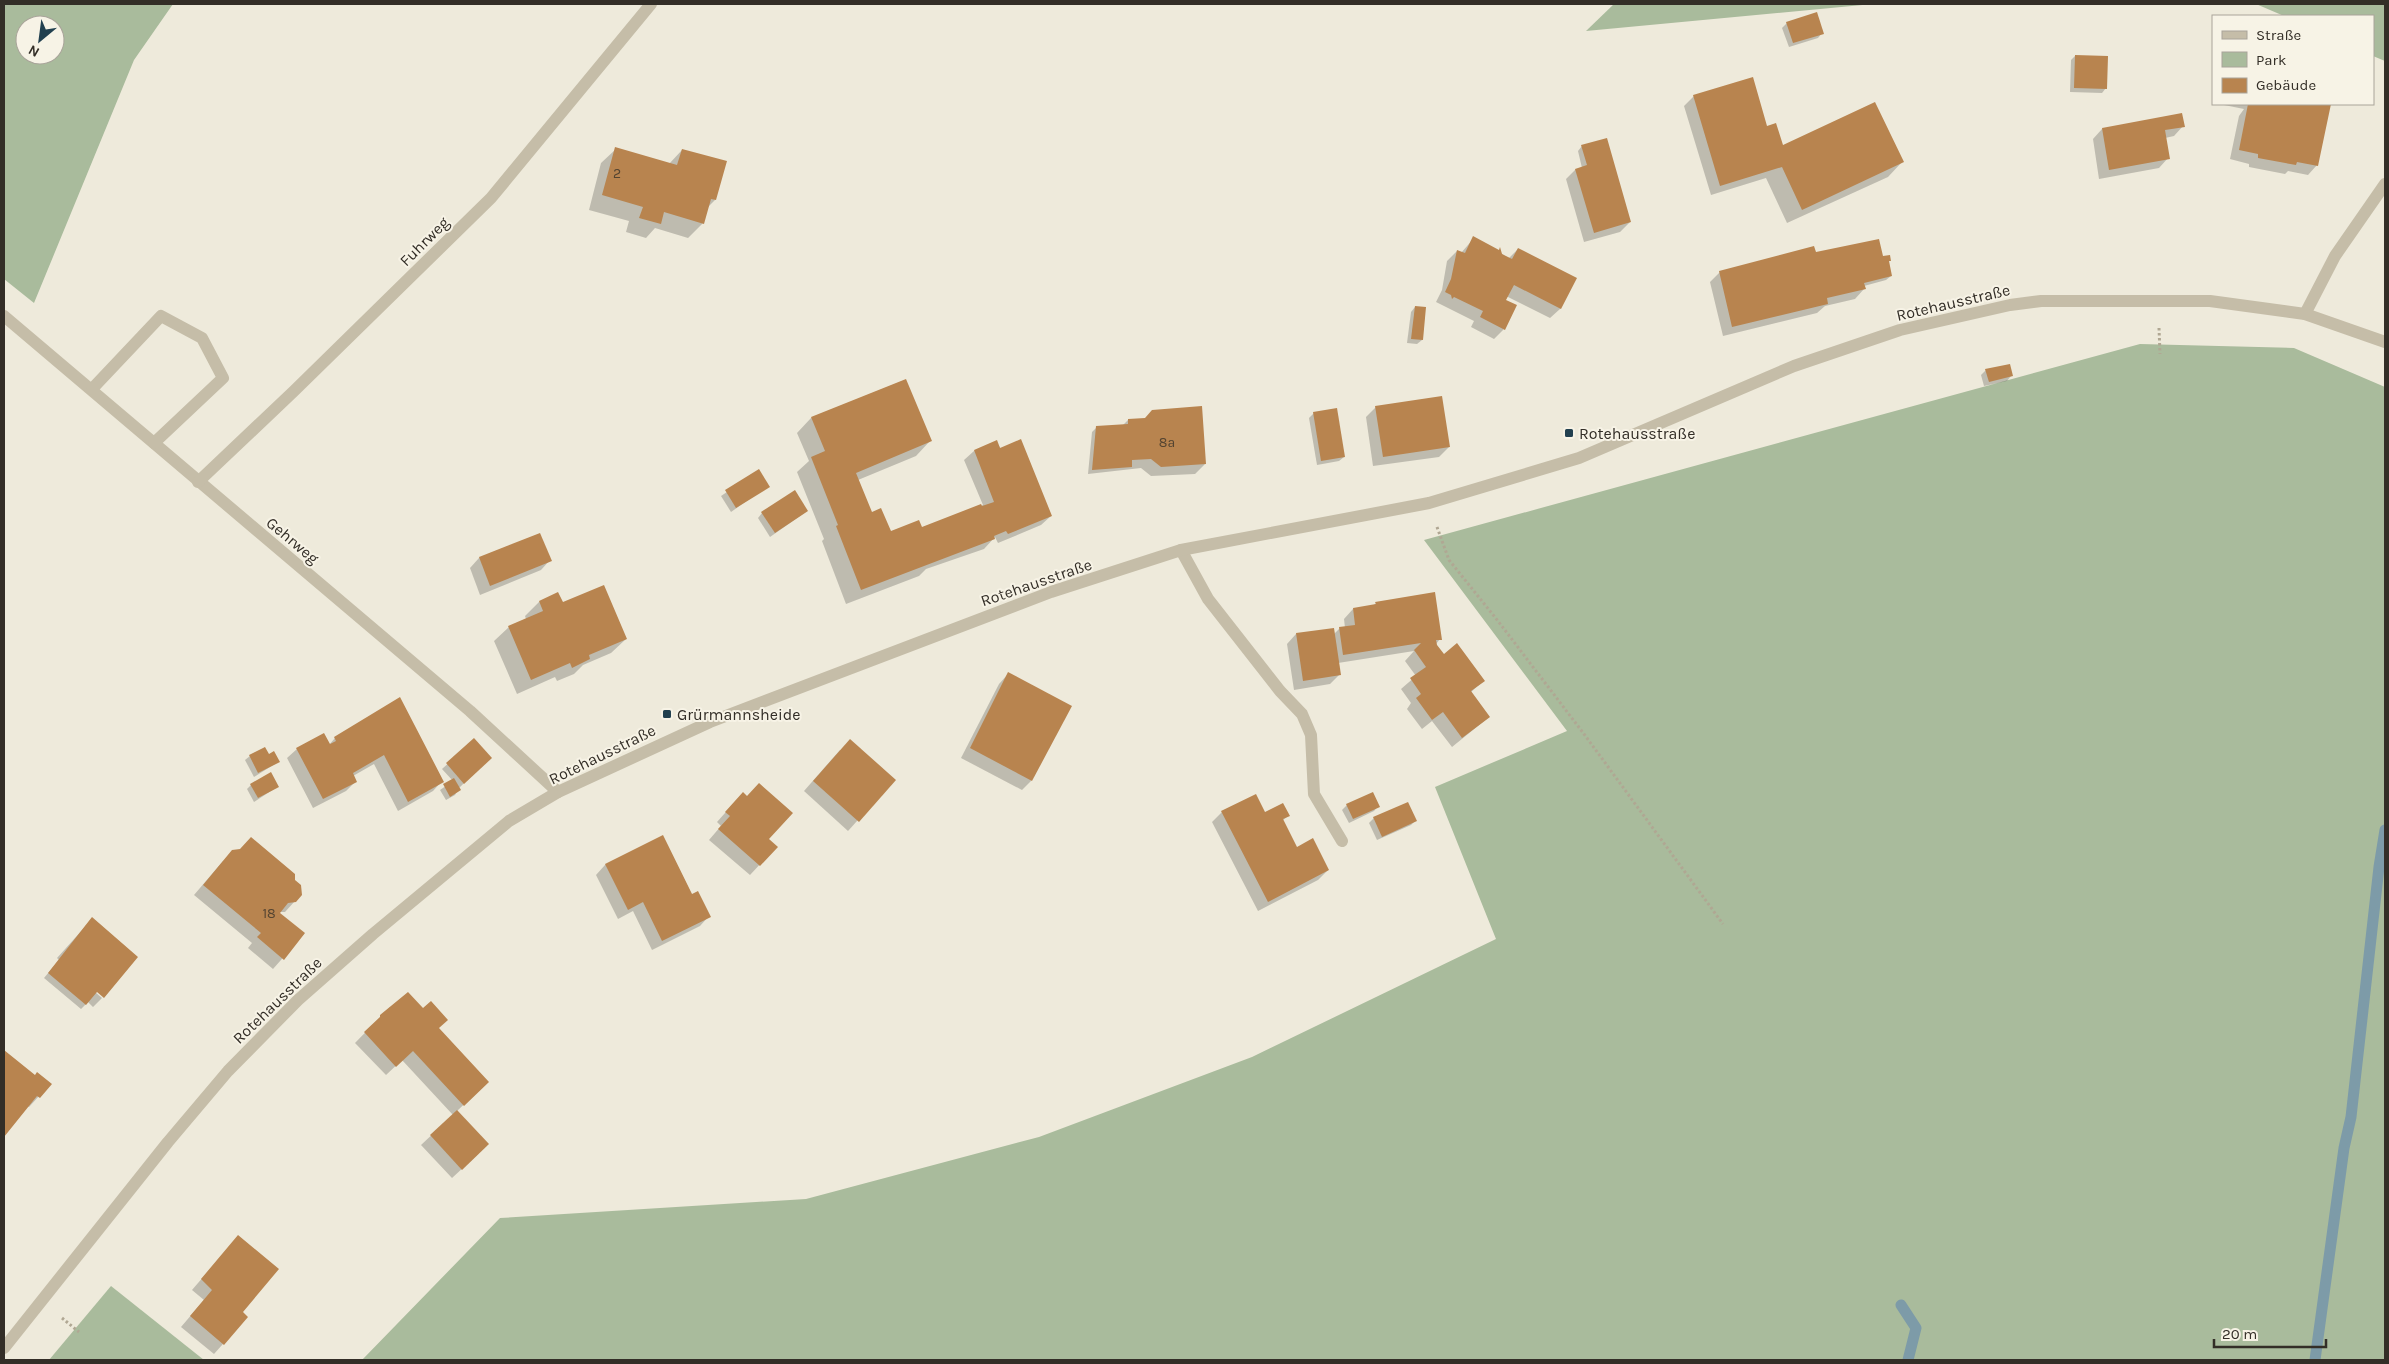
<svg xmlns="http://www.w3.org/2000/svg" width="2389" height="1364" viewBox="0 0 2389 1364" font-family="Karla,sans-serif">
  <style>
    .green { fill: #a9bb9c; fill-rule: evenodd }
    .shadow { fill: #0003 }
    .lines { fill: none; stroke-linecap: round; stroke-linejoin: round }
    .stream { stroke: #7d9ba8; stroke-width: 11 }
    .building { fill: #b8844f }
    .path { stroke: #b0a793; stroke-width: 3; stroke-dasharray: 2.5 2.5; stroke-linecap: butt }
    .minor { stroke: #c5bda8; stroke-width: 12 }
    .poi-dot { fill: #22404f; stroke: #f7f3e6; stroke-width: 2 }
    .labels { text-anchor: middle; stroke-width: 4; stroke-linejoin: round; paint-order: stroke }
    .number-label { font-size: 14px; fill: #544431 }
    .street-label { font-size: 16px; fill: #332e27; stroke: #f7f3e6 }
    .poi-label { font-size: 16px; fill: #332e27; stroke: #f7f3e6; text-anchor: start }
  </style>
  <rect width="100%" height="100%" fill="#eeeadb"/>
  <g class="green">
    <path d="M4,4H173L134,60L34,303L4,279ZM25,25H55V55H25Z"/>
    <path d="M1614,4H1873L1586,31Z"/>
    <path d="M2256,4H2385V61L2373,56V16H2284Z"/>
    <path d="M2140,344L2294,348L2385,387V1360H362L500,1218L806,1199L1039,1137L1252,1057L1496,939L1435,787L1567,731L1424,540Z"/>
    <path d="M111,1286L204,1360H49Z"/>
  </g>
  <g class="shadow">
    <path d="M1787,23L1822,33L1818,38L1789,47L1782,28Z"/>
    <path d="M2075,56L2106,88L2102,93L2070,92L2071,60Z"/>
    <path d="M1694,96L1766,127L1778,149L1902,162L1888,177L1787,223L1766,178L1711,195L1684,106Z"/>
    <path d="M2219,104L2329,105L2317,165L2308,175L2288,171L2285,174L2249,167V164L2230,159L2239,116L2244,109Z"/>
    <path d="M2183,126L2174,136L2165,138L2168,158L2159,168L2099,179L2093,139L2102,129Z"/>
    <path d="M1582,146L1630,222L1620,232L1584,242L1566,179L1575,170L1582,168L1578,151Z"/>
    <path d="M616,149L669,164L682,150L715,200L707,208L703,223L688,238L655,228L646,238L626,232L629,221L589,210L601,163Z"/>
    <path d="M1474,238L1499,251L1508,259L1518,249L1575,279L1560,309L1550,318L1506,296L1504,300V329L1494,339L1471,327L1474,321L1436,302L1442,290L1447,261L1457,251L1461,253Z"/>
    <path d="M1815,254L1890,260L1888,263L1891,276L1886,280L1864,286V289L1855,299L1825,306L1817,313L1723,336L1710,282L1720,272Z"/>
    <path d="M1415,307L1422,340L1417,344L1407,343L1411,312Z"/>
    <path d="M1986,370L2011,376L2007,381L1984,386L1981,375Z"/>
    <path d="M905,380L930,441L916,456L858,480L871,513L890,532L921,528L983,505L964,460L974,451L996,442L1051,516L1041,525L998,543L995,537L984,549L926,569L919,576L846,604L822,541L824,539L797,472L809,461L797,433L811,418Z"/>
    <path d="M1376,407L1449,447L1439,457L1373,466L1366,417Z"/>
    <path d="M1314,413L1344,457L1339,461L1317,465L1309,418Z"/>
    <path d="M1128,420L1205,464L1195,474L1151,476L1141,468L1088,474L1092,432L1097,427L1122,426Z"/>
    <path d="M758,471L768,486L731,512L721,496Z"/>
    <path d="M807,511L770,537L758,518L762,513Z"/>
    <path d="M539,534L550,560L541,570L480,595L470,568L479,558Z"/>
    <path d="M539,602L562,604L626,639L611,653L583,665L574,674L557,681L555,677L517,694L494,641L509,627L526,619L525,616Z"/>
    <path d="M1376,603L1440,639L1436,644L1443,655L1483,681L1470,693L1489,717L1452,747L1432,721L1422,729L1407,709L1411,703L1401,689L1416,676L1405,661L1414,651L1338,663L1340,674L1330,684L1294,690L1287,644L1296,634H1334L1340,628H1345L1344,619L1353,609L1373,606Z"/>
    <path d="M1008,674L1031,781L1022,790L961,758L999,684Z"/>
    <path d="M400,699L442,781L433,791L398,811L374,764L353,776L355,782L346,791L313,808L287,758L297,749L329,745L335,738Z"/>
    <path d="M474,740L490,758L459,788L455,795L446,800L440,790L453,781L442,769Z"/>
    <path d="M840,750L894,780L848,831L804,791Z"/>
    <path d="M268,755L278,762L254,777L245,760L250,756Z"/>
    <path d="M251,785L277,787L254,802L247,789Z"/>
    <path d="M733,804L776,847L750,875L709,840L721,826L717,822Z"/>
    <path d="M1347,805L1378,806L1374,811L1349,823L1342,810Z"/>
    <path d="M1222,812L1288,816L1282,821L1296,848L1328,870L1318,880L1258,911L1212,822Z"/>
    <path d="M1374,818L1415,821L1411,825L1377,840L1369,823Z"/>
    <path d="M663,837L692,895L709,916L700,926L652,950L633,911L618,919L596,875L605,865Z"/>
    <path d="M223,861L295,901L285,912H277L304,934L273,969L248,948L252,943L194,895Z"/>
    <path d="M92,919L97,991L95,992L102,998L93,1007L88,1002L81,1009L44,978L59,960L57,958Z"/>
    <path d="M390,1007L437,1028L477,1092L457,1111L478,1154L452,1178L421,1145L453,1115L402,1060L386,1075L355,1043Z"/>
    <path d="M4,1052L35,1076L50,1084L29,1107L27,1106L4,1135Z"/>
    <path d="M229,1247L241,1313L247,1317L214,1354L181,1327L204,1300L192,1290Z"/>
  </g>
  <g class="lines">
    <g class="stream">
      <path d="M1901,1305L1916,1328L1908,1360"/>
      <path d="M2315,1360L2344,1148L2351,1117L2379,867L2385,830"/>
    </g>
  </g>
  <g class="building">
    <path d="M1817,12L1824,34L1793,43L1786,22Z"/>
    <path d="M2075,55L2108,56L2107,89L2074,88Z"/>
    <path d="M1753,77L1767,126L1776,123L1783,145L1875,102L1904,162L1802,210L1782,167L1720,186L1693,95Z"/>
    <path d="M2248,104H2331L2318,166L2297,162L2296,165L2258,158V154L2239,150Z"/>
    <path d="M2182,113L2185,127L2165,130L2170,159L2109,170L2102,128Z"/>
    <path d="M1607,138L1631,222L1594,233L1575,169L1587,165L1581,145Z"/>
    <path d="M615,147L677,165L682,149L727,161L716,200L711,199L704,224L664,212L661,224L639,218L643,207L602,195Z"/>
    <path d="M1473,236L1499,250L1500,247L1502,254L1512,259L1518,248L1577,278L1561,309L1514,285L1506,300L1517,305L1505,330L1480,317L1483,311L1454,297L1452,299L1451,295L1445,292L1451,279L1457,250L1465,253Z"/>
    <path d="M1879,239L1883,256L1890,255L1891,261H1889L1892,276L1864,283L1866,289L1827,298L1828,304L1732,327L1719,271L1814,246L1816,252Z"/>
    <path d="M1415,306L1426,307L1423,340L1411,339Z"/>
    <path d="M2010,364L2013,376L1989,382L1985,369Z"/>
    <path d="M906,379L932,441L856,473L872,512L881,508L891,531L919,520L922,527L981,504L982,506L994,502L974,450L997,440L1000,448L1021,439L1052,516L1008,534L1006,531L994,536L995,539L861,590L836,526L838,525L811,457L825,451L811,417Z"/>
    <path d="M1442,396L1450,447L1383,457L1375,406Z"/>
    <path d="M1202,406L1206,464L1161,467L1151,459L1132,460V467L1092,470L1096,426L1128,424V419L1145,418L1152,410Z"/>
    <path d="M1337,408L1345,457L1321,461L1313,412Z"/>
    <path d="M759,469L770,487L736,508L725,490Z"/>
    <path d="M795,490L808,511L775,533L761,512Z"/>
    <path d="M540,533L552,561L490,586L479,557Z"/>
    <path d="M604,585L627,639L589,655L590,659L572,668L570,663L531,680L508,626L543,611L539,601L558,592L563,602Z"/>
    <path d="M1435,592L1442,640H1436L1437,645L1444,654L1457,643L1485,681L1471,691L1490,717L1462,738L1443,712L1432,720L1416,698L1421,694L1410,678L1426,667L1414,650L1421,643L1343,655L1339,627L1355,625L1353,608L1376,604L1375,602Z"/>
    <path d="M1334,628L1341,675L1303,681L1296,633Z"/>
    <path d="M1008,672L1072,706L1032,781L970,748Z"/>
    <path d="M400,697L444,782L408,802L384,755L353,773L357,782L323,799L296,748L324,733L330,744L336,741L334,737Z"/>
    <path d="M474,738L492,758L464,784L446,763Z"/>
    <path d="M850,739L896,780L859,822L813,781Z"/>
    <path d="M265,747L269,754L274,751L280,762L258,773L249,755Z"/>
    <path d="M271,772L279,787L258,798L250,784Z"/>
    <path d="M454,778L461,790L450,797L443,784Z"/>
    <path d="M759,783L793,813L769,839L778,847L760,866L718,829L730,816L725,812L743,792L747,796Z"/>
    <path d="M1373,792L1380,807L1353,819L1346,804Z"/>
    <path d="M1256,794L1265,812L1283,803L1290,816L1283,819L1297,847L1313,838L1329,870L1268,902L1221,811Z"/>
    <path d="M1408,802L1417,821L1382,837L1373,817Z"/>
    <path d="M663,835L692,894L698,891L711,917L662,941L643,902L628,910L605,864Z"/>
    <path d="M251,837L295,874V880L301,885L302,895L296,902L288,903L280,913L305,933L284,960L257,937L261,933L203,885L232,850L240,849Z"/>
    <path d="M92,917L138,957L104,998L97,992L86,1005L48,973Z"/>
    <path d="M408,992L423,1008L431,1001L448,1020L439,1028L489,1082L464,1106L413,1051L396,1067L364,1032L380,1017V1015Z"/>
    <path d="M4,1050L35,1075L37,1072L52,1084L40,1098L37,1096L4,1137Z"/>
    <path d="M457,1110L489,1144L462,1170L430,1135Z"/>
    <path d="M238,1235L279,1269L243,1312L248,1317L224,1345L190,1316L212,1290L201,1279Z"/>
  </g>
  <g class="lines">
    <g class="path">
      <path d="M2159,328L2160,354"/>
      <path d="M1437,527L1449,560L1498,621L1584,734L1723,924"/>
      <path d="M62,1318L79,1332"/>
    </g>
    <g class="minor">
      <path d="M2305,314L2335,256L2385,184"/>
      <path d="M4,316L470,711L558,792"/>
      <path d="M92,389L161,316L202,338L223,378L154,443"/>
      <path d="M198,482L294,391L491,198L651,4"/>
      <path d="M1181,550L1208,599L1280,691L1302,714L1311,735L1314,794L1342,841"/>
      <path d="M4,1348L168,1142L228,1071L298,1000L373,934L509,821L558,792L710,722L1051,592L1181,550L1429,503L1579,458L1794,366L1900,330L2010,305L2041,301H2210L2305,314L2385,342"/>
    </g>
  </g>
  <g class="poi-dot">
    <rect x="1564" y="428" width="10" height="10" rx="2.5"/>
    <rect x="662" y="709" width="10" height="10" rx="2.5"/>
  </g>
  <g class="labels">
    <g class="number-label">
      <text x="617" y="178">2</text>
      <text x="1167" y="447">8a</text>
      <text x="269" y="918">18</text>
    </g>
    <g class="street-label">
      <text transform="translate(424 241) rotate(-45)" y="6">Fuhrweg</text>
      <text transform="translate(1953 302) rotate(-13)" y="6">Rotehausstraße</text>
      <text transform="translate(293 540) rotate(40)" y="6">Gehrweg</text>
      <text transform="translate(1036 582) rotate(-19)" y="6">Rotehausstraße</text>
      <text transform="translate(602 754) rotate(-26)" y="6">Rotehausstraße</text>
      <text transform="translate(277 1000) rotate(-44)" y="6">Rotehausstraße</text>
    </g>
    <g class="poi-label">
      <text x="1579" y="439">Rotehausstraße</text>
      <text x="677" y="720">Grürmannsheide</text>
    </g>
  </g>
  <rect width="2389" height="1364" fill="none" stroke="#332e27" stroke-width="10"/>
  <rect x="2212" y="15" width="162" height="90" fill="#f7f3e6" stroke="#a9a49a"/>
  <rect x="2222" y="31" width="25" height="8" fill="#c5bda8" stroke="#a9a49a"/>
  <text x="2256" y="40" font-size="15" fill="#332e27">Straße</text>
  <rect x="2222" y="52" width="25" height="15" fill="#a9bb9c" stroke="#a9a49a"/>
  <text x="2256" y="65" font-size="15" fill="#332e27">Park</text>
  <rect x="2222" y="78" width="25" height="15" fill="#b8844f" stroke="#a9a49a"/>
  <text x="2256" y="90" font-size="15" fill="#332e27">Gebäude</text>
  <g transform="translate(40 40) rotate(209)"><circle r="24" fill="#f7f3e6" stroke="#a9a49a"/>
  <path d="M0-4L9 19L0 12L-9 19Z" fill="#22404f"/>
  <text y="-8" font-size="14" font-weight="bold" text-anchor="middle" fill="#332e27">N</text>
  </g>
  <path d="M2214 1339v8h112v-8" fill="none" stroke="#332e27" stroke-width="2.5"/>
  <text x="2222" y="1339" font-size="15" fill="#332e27" stroke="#f7f3e6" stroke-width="4" paint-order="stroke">20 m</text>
</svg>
